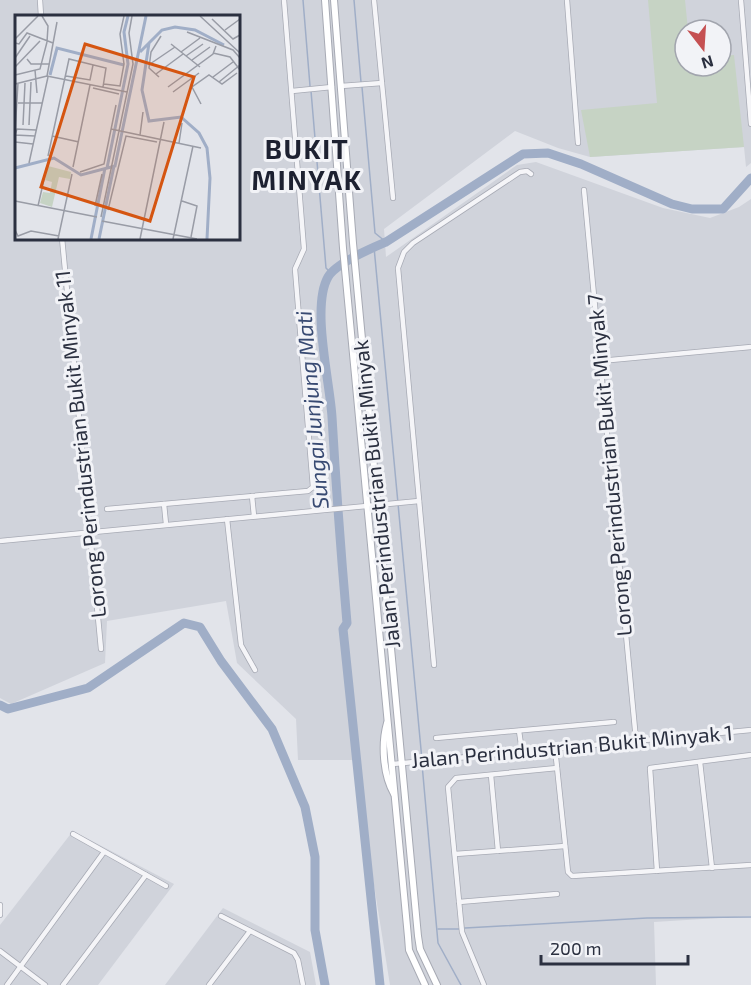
<svg xmlns="http://www.w3.org/2000/svg" width="751" height="985" viewBox="0 0 751 985" font-family="'Exo 2',sans-serif">
  <style>
    .built { fill: #d0d3db; fill-rule: evenodd }
    .green { fill: #c6d3c4 }
    .lines { fill: none; stroke-linecap: round; stroke-linejoin: round }
    .stream { stroke: #a0aec7; stroke-width: 1.5 }
    .river { stroke: #a0aec7; stroke-width: 9 }
    .street-casing { stroke: #a7aab4; stroke-width: 6 }
    .secondary-casing { stroke: #a7aab4; stroke-width: 8 }
    .street { stroke: #f5f5f8; stroke-width: 4.5 }
    .secondary { stroke: #fff; stroke-width: 6 }
    .labels { text-anchor: middle; stroke-width: 6; stroke-linejoin: round; paint-order: stroke }
    .street-label { font-size: 21px; fill: #2b3040; stroke: #f2f3f7 }
    .water-label { font-size: 22px; font-style: italic; fill: #384a72; stroke: #f2f3f7 }
    .district-label { font-size: 27px; font-weight: bold; letter-spacing: 1.5px; fill: #1d2131; stroke: #f2f3f7 }
    .inset-river { fill: none; stroke: #a0aec7; stroke-width: 3 }
    .inset-road { fill: none; stroke: #999ca6; stroke-width: 1.5 }
    .view { fill: #d55511; fill-opacity: 0.15; stroke: #d55511; stroke-width: 3 }
    .inset-edge { fill: none; stroke: #2b3040; stroke-width: 3 }
  </style>
  <rect width="100%" height="100%" fill="#e2e4ea"/>
  <g class="built">
    <path d="M0,0H751V163L746,167L744,147L590,157L558,148L515,131L384,229L386,257L517,165L536,162L663,208L710,218L739,207L751,199V916L654,922L656,985H390L354,760H298L296,719L237,663L226,601L107,621L105,663L11,704L0,698ZM16,16H238V238H16ZM685,30H721V66H685Z"/>
    <path d="M73,831L174,884L98,985H0V925Z"/>
    <path d="M223,908L310,952L316,985H165Z"/>
  </g>
  <path class="green" d="M648,0H685L688,30H685V66H721V56L734,55L744,147L590,157L581,110L657,103Z"/>
  <g class="lines">
    <g class="stream">
      <path d="M303,0L310,86"/>
      <path d="M354,0L361,82"/>
      <path d="M362,87L375,233L386,242"/>
      <path d="M311,91L326,268L331,273"/>
      <path d="M374,247L422,760"/>
      <path d="M422,764L438,943L461,985"/>
      <path d="M465,928L647,918L751,917"/>
      <path d="M438,929H460"/>
    </g>
    <g class="river">
      <path d="M0,705L8,709L88,688L184,623L200,627L221,661L272,729L305,807L315,857V930L325,985"/>
      <path d="M380,985L345,648L343,629L347,623C341,554 336,486 332,417C330,382 311,307 328,277C336,263 372,248 386,242L523,154L548,153L581,164L672,204L692,209H723L751,178"/>
    </g>
    <g class="street-casing">
      <g id="street">
        <path d="M40,0L41,16"/>
        <path d="M374,0L393,198"/>
        <path d="M567,0L578,143"/>
        <path d="M741,0L751,124"/>
        <path d="M341,86L382,83"/>
        <path d="M292,91L332,87"/>
        <path d="M584,190L636,740"/>
        <path d="M62,238L101,649"/>
        <path d="M600,361L751,347"/>
        <path d="M252,496L254,516"/>
        <path d="M164,504L166,524"/>
        <path d="M107,509L308,491L313,487L295,269L304,249L284,0"/>
        <path d="M227,519L241,645L255,670"/>
        <path d="M0,541L419,501"/>
        <path d="M434,665L398,268L404,252L413,243L520,172L527,171L531,174"/>
        <path d="M519,731L522,751"/>
        <path d="M436,738L614,722"/>
        <path d="M555,748L568,872L572,876L751,865"/>
        <path d="M700,762L712,868"/>
        <path d="M393,764L751,730"/>
        <path d="M491,775L498,851"/>
        <path d="M73,834L166,886"/>
        <path d="M455,854L565,846"/>
        <path d="M657,871L650,768L751,755"/>
        <path d="M459,902L557,894"/>
        <path d="M0,905V915"/>
        <path d="M221,916L294,953L298,960L303,985"/>
        <path d="M0,951L45,985"/>
        <path d="M7,985L104,852"/>
        <path d="M63,985L146,875"/>
        <path d="M209,985L250,931"/>
        <path d="M484,985L462,932L448,787L456,778L557,768"/>
      </g>
    </g>
    <g class="secondary-casing">
      <g id="secondary">
        <path d="M325,0L343,248L408,937L409,950L425,985"/>
        <path d="M334,0L353,243L418,936L420,949L437,985"/>
        <path d="M387,723C381,744 383,775 394,794"/>
      </g>
    </g>
    <use href="#street" class="street"/>
    <use href="#secondary" class="secondary"/>
  </g>
  <g class="labels">
    <g class="street-label">
      <text transform="translate(81 444) rotate(-96)" y="7">Lorong Perindustrian Bukit Minyak 11</text>
      <text transform="translate(610 465) rotate(-95)" y="7">Lorong Perindustrian Bukit Minyak 7</text>
      <text transform="translate(377 494) rotate(-96)" y="7">Jalan Perindustrian Bukit Minyak</text>
      <text transform="translate(572 747) rotate(-5)" y="7">Jalan Perindustrian Bukit Minyak 1</text>
    </g>
    <g class="water-label">
      <text transform="translate(312 410) rotate(-95)" y="8">Sungai Junjung Mati</text>
    </g>
    <g class="district-label">
      <text x="307" y="159">BUKIT<tspan x="307" dy="31">MINYAK</tspan></text>
    </g>
  </g>
  <g transform="translate(15 15)">
    <rect width="225" height="225" fill="#e2e4ea"/>
    <path d="M33,151L56,157L55,164L44,162L37,192L25,188L28,177L35,178L37,167L30,165Z" fill="#c6d3c4"/>
    <path class="inset-river" d="M134,28L127,75L134,106L166,102L184,118L192,133L195,163L192,224M125,37L147,15L160,12L180,15L209,30M35,60L42,33L109,50M0,153L39,143L66,160L100,151L131,1M92,153L113,49L109,17L113,1M76,224L90,153M84,224L99,151"/>
    <path class="inset-road" d="M27,1L33,11L32,27M185,1L225,38M197,4L218,24L225,20M210,15L225,4M172,17L218,35L225,43M0,24L23,1M0,28L4,29L12,18L38,28M156,29L185,52M166,37L185,23M198,38L215,42L225,55M171,41L188,29M0,43L15,21M12,44L16,49H34M177,45L195,32M135,49L160,32M0,52L25,26M20,55L22,78M141,59L168,39M0,60L25,54L32,27M32,61L42,7M51,61L75,65L78,50M144,62L134,53L136,37L146,21M198,62L218,47M204,67L225,50M0,69L32,61L112,77M89,69L105,71L109,49L105,19L109,1M153,72L198,39L201,31M78,73L104,79M158,77L184,58M3,88H27M186,89L177,72L194,60L207,69L222,58M8,110L10,68M14,110L16,67M96,114L186,133M0,117L3,68M125,120L128,97M20,121L0,120L2,114L21,115M37,121L64,127M0,127L18,129M164,128L167,108M33,141L54,44L91,53L88,72M14,148L33,62M58,152L75,70M65,157L89,149L101,90M0,186L82,202M167,186L182,191L176,222M23,191L32,151M80,191L87,159M93,195L111,121L142,127M86,202L118,49L114,18L117,1M87,206L182,224M0,215L3,221L16,216L44,221M43,224L57,159M125,224L149,107M158,224L178,131"/>
    <path class="view" d="M70,29L179,62L135,206L26,172Z"/>
    <rect width="225" height="225" class="inset-edge"/>
  </g>
  <g transform="translate(703 48) rotate(163)"><circle r="28" fill="#f2f3f7" stroke="#a2a5ae" stroke-width="1.5"/>
  <path d="M0-4.5L10 22L0 15L-10 22Z" fill="#c55052"/>
  <text y="-9" font-size="16" font-weight="bold" text-anchor="middle" fill="#2b3040">N</text>
  </g>
  <path d="M541 955v9h147v-9" fill="none" stroke="#2b3040" stroke-width="3"/>
  <text x="550" y="955" font-size="18" fill="#2b3040" stroke="#f2f3f7" stroke-width="4.5" paint-order="stroke">200 m</text>
</svg>
